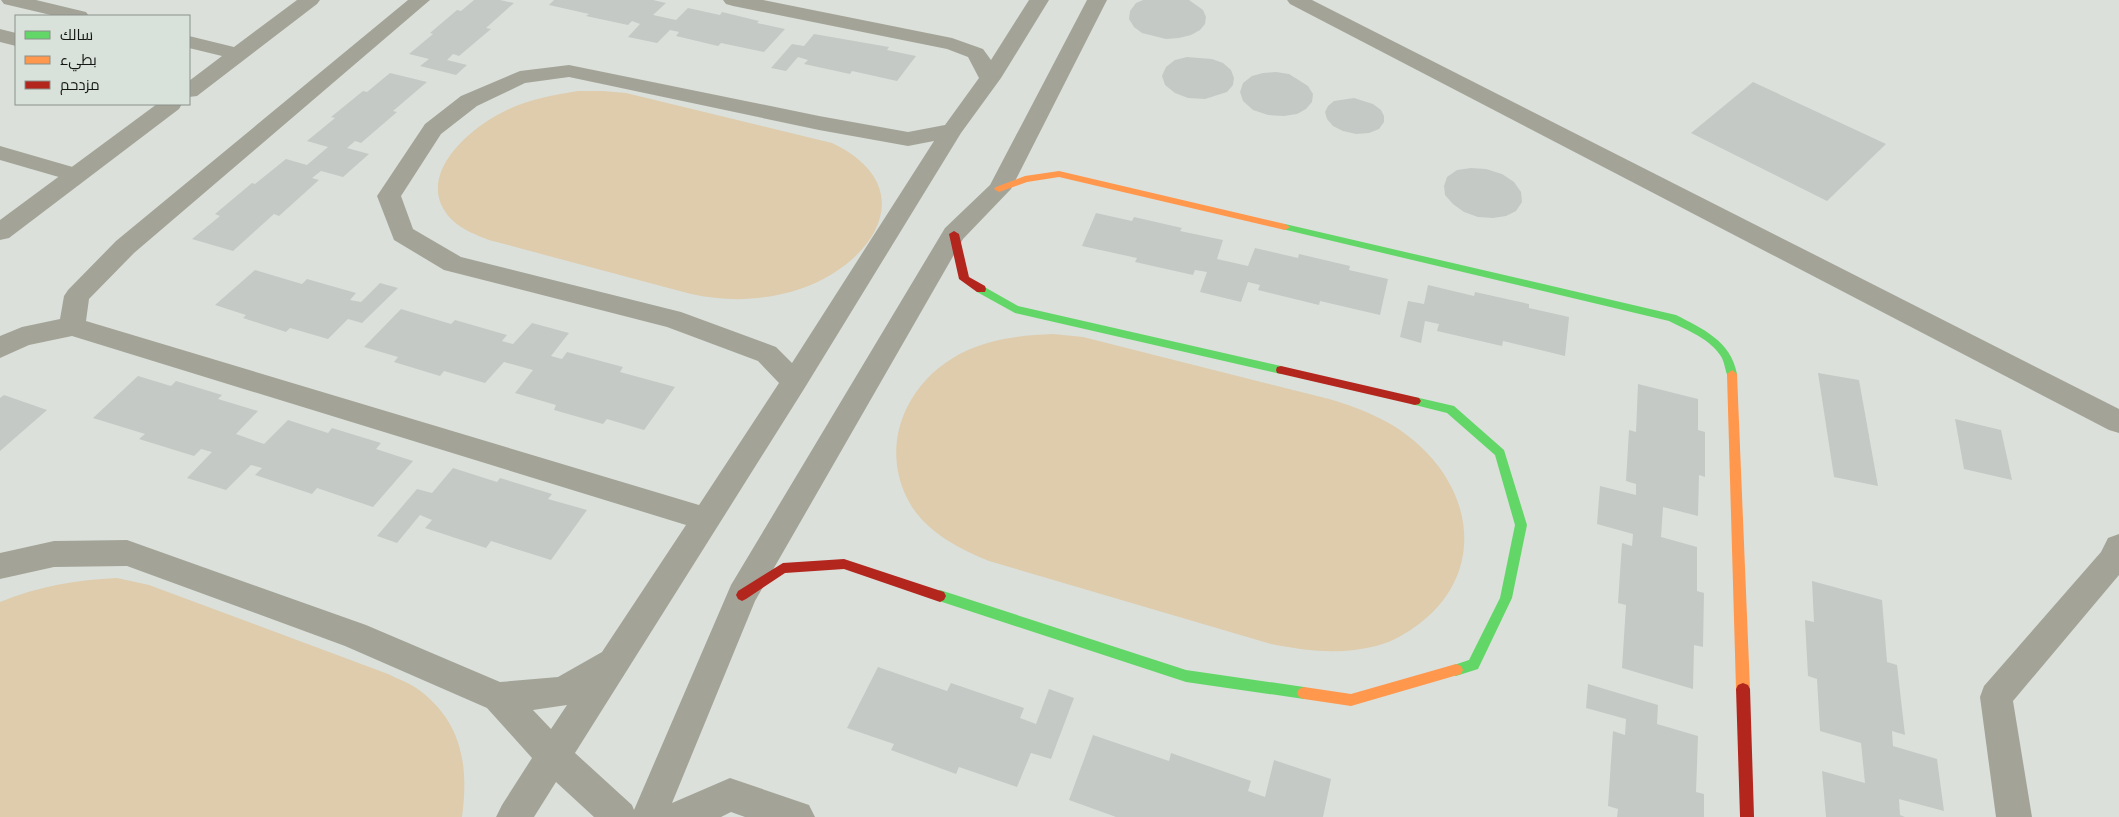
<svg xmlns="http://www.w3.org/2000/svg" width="2119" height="817" viewBox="0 0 2119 817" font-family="'PT Sans',Cairo,sans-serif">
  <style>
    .green { fill: #deccac }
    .building { fill: #c4c9c6 }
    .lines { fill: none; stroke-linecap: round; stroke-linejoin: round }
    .lane { fill: #a3a497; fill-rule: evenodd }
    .street { fill: #a3a497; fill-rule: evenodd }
    .fast { fill: #63d668; fill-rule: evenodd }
    .slow { fill: #ff974d; fill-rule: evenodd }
    .jam { fill: #b3261e; fill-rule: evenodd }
  </style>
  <rect width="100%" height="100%" fill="#dbe0db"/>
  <g class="green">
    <path d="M578,91H603L626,93L832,143C924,187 874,264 800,289C763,301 728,302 691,294L489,240C476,235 463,230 452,220C412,179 466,131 501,113C525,100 552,95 578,91Z"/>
    <path d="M1053,334L1083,337L1329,399C1366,410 1400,424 1427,453C1477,505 1479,579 1419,624C1407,633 1392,642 1376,646C1341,655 1306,651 1271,644L989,561C960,549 930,534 912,507C875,447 907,377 968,350C996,338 1024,335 1053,334Z"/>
    <path d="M117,578L149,585L388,674C398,679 410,683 419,690C462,722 469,766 462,817H0V602C39,586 76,580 117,578Z"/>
  </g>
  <g class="building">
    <path d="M474,0H500L514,3L486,28L491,29L459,56L453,54L447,60L467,65L456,75L420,66L429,59L409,54L433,34L430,33L457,10L461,11Z"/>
    <path d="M554,0H653L666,3L653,15L676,20L688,8L720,15L722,12L759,21L757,23L785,29L764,52L721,43L718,46L676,36L679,32L670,30L657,43L628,37L640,24L632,21L628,25L586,16L589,14L549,5Z"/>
    <path d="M1143,0H1189L1203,10L1206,17L1205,24L1200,30L1191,35L1179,38L1166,39L1142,33L1134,27L1129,19L1130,11L1136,3Z"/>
    <path d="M814,34L889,47L887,50L916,56L897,81L852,71L850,74L804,64L808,60L798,57L786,71L771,68L792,44L804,46Z"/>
    <path d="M1187,57L1212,59L1223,63L1231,70L1234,78L1233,85L1227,92L1205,99L1188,98L1175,93L1165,85L1162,76L1166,67L1175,60Z"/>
    <path d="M1276,72L1289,74L1308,86L1313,94L1312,102L1306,109L1297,114L1284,116L1268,115L1253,110L1243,101L1240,92L1243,83L1252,76L1263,73Z"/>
    <path d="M390,73L427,82L393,111L397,112L361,143L355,141L347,148L369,154L343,177L321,171L312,178L319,180L279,216L274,214L233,251L192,239L220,216L215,214L252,183L255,184L286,159L307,165L328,147L307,141L335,118L331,117L363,91L367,92Z"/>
    <path d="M1753,82L1886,144L1827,201L1691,133Z"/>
    <path d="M1354,98L1373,104L1381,110L1384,116V122L1379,129L1369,133L1356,134L1343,131L1333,126L1327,119L1325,112L1328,106L1334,101Z"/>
    <path d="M1471,168L1486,169L1502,174L1514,182L1521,192L1522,202L1516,211L1506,216L1493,218L1478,217L1464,212L1453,204L1445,195L1444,186L1447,177L1457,170Z"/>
    <path d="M1096,213L1132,221L1134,217L1182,228L1180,231L1223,240L1217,259L1248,266L1255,248L1298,258L1299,254L1350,266L1349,270L1388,279L1380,315L1320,301L1319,305L1258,290L1260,285L1248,282L1241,302L1200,292L1207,272L1195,270L1193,275L1135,262L1137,258L1082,246Z"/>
    <path d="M255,270L302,284L307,279L356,293L350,300L361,302L380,283L398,288L362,323L348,319L328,339L290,328L286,332L243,318L246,315L215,305Z"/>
    <path d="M1428,285L1474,296L1475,292L1529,304V308L1569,317L1565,356L1503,341L1502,346L1437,331L1439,324L1425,321L1421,343L1400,337L1408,301L1424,304Z"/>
    <path d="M401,309L451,324L455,320L507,335L502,341L513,344L532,323L569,333L551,356L562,359L567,352L623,367L620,372L675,387L644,430L607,419L603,424L554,410L556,405L515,393L533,370L504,362L485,383L444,371L440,376L394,362L398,357L364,347Z"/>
    <path d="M1818,373L1859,380L1878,486L1834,477Z"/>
    <path d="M138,376L171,386L176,381L222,395L218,399L258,411L236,434L264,444L288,420L328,433L332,428L381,443L376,449L413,461L373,507L317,488L312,494L255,475L262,468L251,465L226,490L187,478L212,452L201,449L194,456L139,439L145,434L93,418Z"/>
    <path d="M1638,384L1698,399V430L1705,432V477L1699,475L1698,516L1663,507L1661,537L1697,547V591L1704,593L1703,647L1694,645L1693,689L1622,668L1626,605L1618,603L1622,543L1632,546L1633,534L1597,524L1600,486L1636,495V484L1626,481L1629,430L1636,432Z"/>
    <path d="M4,395L47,410L0,451V398Z"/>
    <path d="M1955,419L2001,430L2012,480L1964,469Z"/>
    <path d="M453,468L497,482L500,478L552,494L548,499L587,510L551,560L491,541L486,548L425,528L432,520L420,515L397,543L377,536L417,489L432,493Z"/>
    <path d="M1812,581L1882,600L1887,662L1897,665L1905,735L1892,731L1893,746L1937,759L1944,811L1899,799L1900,815L1905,817H1826L1822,771L1865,783L1861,743L1820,731L1817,679L1808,676L1805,620L1814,622Z"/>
    <path d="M878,667L947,691L951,683L1024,708L1020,718L1036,724L1049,689L1074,698L1051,759L1031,753L1017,787L959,767L956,774L891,750L894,744L847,728Z"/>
    <path d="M1588,684L1658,705L1657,724L1698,736L1696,792L1704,794V817H1617L1618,809L1608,806L1613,731L1625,735L1626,719L1586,708Z"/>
    <path d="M1093,735L1169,761L1171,753L1251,781L1248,791L1265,797L1274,760L1331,779L1323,817H1116L1069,800Z"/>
  </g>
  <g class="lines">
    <path class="lane" d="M0,146L83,170L86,175L83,180L76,182L0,160Z"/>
    <g class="street">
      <path d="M1,0H36L86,12L89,16H55L4,4Z"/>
      <path d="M297,0H320L317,4L197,96L189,97V81L222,56L189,48V36L234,47Z"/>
      <path d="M408,0H430L134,253L89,299L86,321L699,505L779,383L758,361L667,327L444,270L394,240L377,196L425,124L461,96L520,71L569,65L819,116L908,132L945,125L979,78L968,57L947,49L733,6L726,4L723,0H763L952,38L983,49L991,60L1029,0H1049L1001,78L961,133L804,389L575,753L632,805L634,810L731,585L945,228L990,185L1087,0H1107L1011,189L963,239L755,601L672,803L730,778L809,805L815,817H745L731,812L721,817H594L556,782L534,817H496L502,805L532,758L487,708L345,646L127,566L54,567L0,579V553L54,541L127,540L366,625L500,682L558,677L602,652L686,525L72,336L29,345L0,358V336L22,327L60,319L64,296L68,290L116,241ZM569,77L819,130L908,146L934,141L792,363L776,347L681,312L461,257L413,229L401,196L441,134L477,106L525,83ZM567,705L551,729L533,710Z"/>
      <path d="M1287,0H1312L2119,409V433L2109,430L1290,4Z"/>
      <path d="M0,29L16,33V46L0,42Z"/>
      <path d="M157,104H182L179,109L9,238L0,240V220Z"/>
      <path d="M2119,534V575L2013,701L2032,817H1996L1980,697L1984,686L2101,552L2108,538Z"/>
    </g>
    <g class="fast">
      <path d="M1285,224L1676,315C1703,329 1731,341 1737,374L1732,378L1728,377C1725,371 1725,364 1722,358C1711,339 1687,330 1669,321L1282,229L1280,227Z"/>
      <path d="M981,285L1018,306L1281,366L1286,370L1281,374L1015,313L977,292L976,289Z"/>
      <path d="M1415,397L1454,406L1504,450L1527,525L1512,598L1478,669L1456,676L1451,674L1449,670L1451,666L1469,660L1500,598L1515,525L1495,455L1447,413L1411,404L1409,401L1411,398Z"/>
      <path d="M940,590L1186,670L1304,687L1309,689L1311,693L1309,697L1304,699L1186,682L936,600L934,596L936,592Z"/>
    </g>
    <g class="slow">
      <path d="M1059,171L1285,224L1290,227L1285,230L1059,177L1027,182L999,192L994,189L996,187L1025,176Z"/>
      <path d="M1732,370L1737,374L1750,689L1748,693L1743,695L1738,693L1736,689L1727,374Z"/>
      <path d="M1456,664L1461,666L1463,670L1461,674L1351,706L1304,699L1299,697L1297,693L1299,689L1304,687L1351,694Z"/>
    </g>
    <g class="jam">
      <path d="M954,231L959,234L969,277L985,286L986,289L985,292H977L959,279L949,234Z"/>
      <path d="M1281,366L1415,397L1419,398L1421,401L1419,404L1415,405L1277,373L1276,370L1277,367Z"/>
      <path d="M844,559L944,592L946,596L944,600L940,602L844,569L785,573L746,599L742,601L738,599L736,595L738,591L783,563Z"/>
      <path d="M1743,683L1748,685L1750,689L1754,817H1740L1736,689L1738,685Z"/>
    </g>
  </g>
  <rect x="15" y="15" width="175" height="90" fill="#d9e2da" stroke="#8a908a"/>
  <rect x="25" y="31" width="25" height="8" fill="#63d668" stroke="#8a908a"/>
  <text x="60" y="40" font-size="15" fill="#131613">سالك</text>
  <rect x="25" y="56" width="25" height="8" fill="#ff974d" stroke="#8a908a"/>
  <text x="60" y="65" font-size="15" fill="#131613">بطيء</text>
  <rect x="25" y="81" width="25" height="8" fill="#b3261e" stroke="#8a908a"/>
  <text x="60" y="90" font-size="15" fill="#131613">مزدحم</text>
</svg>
